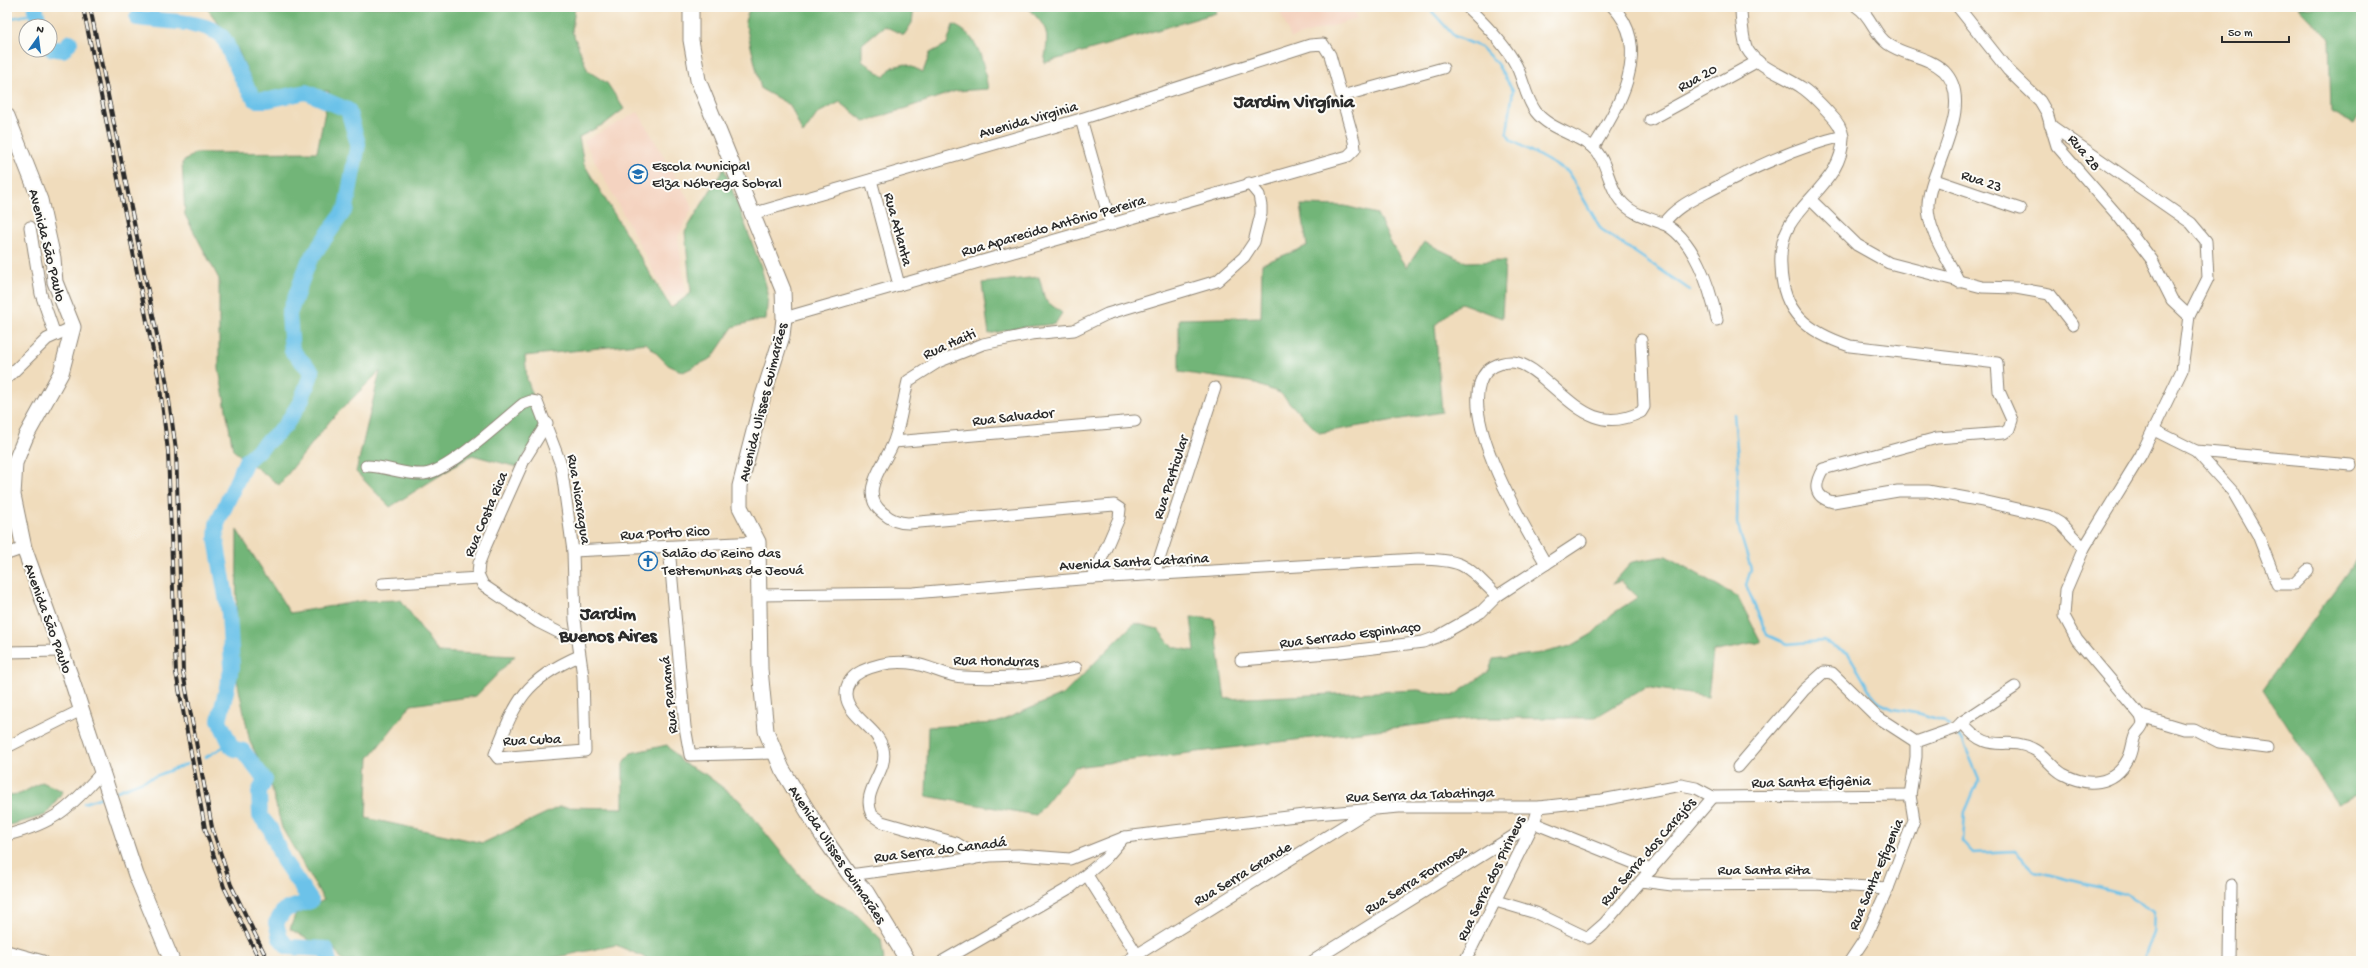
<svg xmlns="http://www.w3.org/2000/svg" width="2368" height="968" viewBox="0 0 2368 968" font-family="'Gochi Hand',sans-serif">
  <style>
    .built { fill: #f4d3c0 }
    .forest { fill: #72b578; stroke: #4e7052 }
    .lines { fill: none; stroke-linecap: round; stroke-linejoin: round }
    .stream { stroke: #6cc2e9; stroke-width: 2.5 }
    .river { stroke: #6cc2e9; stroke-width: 16 }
    .minor-casing { stroke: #8e8474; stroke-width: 13 }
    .secondary-casing { stroke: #8e8474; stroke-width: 17 }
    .minor { stroke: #fff; stroke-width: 11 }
    .secondary { stroke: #fff; stroke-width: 15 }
    .rail-casing { stroke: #2b2b2b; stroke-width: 4 }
    .rail { stroke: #fdfcf7; stroke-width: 2.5; stroke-dasharray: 8; stroke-linecap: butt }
    .labels { text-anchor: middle; stroke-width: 4; stroke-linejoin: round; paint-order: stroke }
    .street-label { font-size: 15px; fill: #2b2b2b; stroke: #fdfcf7 }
    .poi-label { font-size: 15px; fill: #2b2b2b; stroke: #fdfcf7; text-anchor: start }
    .district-label { font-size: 19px; font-weight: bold; fill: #2b2b2b; stroke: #fdfcf7 }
  </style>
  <rect width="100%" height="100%" fill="#fdfcf7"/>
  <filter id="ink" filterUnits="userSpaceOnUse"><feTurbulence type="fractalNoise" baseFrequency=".025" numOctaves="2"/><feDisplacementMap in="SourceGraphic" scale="8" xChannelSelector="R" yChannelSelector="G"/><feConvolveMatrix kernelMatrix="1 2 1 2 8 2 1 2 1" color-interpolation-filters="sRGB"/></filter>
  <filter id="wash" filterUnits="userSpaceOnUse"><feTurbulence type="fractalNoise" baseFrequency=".012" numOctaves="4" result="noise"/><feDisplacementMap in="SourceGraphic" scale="16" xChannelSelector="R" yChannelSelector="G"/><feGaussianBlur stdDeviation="0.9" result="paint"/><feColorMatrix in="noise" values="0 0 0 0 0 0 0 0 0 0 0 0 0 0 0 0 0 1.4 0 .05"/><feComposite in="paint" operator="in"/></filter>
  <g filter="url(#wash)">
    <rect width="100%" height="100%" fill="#f0dcbc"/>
    <g class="built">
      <path d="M1278,7H1352L1357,19L1291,38Z"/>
      <path d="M638,112L693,207L678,237L686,292L668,298L584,141Z"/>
    </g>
    <g class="forest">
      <path d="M158,7H575L572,31L588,71L607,83L624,109L606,123L579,137L584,164L671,308L691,293L685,232L724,168L761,267L768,293L766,320L754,321L733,327L712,358L683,372L668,365L646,343L525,356L527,379L544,426L517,467L472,455L390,507L356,472L380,371L330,421L279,485L233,450L219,369V279L185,215L182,163L195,153L317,152L329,91L257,93L237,48L206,7Z"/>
      <path d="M750,7H914L912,23L904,35L884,26L862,44V60L884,77L892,67L906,64L923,72L930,53L947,44L953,25C980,35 983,63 988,89L956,91L865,122L840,102L818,113L803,134L790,105L761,89L745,21Z"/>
      <path d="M1027,7H1215L1216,13L1044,63C1049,32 1050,30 1027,7Z"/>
      <path d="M2298,7H2361V112L2354,124L2331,112L2329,39Z"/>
      <path d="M1301,205L1345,206L1377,214L1390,241L1407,267L1424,242L1466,262L1505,261L1502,318L1461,303L1435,325L1442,412L1319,433L1280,393L1250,382L1179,372V319L1261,317L1262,264L1307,246Z"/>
      <path d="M1039,277L1045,300L1062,313L1055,324L1023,327L989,334L982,283Z"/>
      <path d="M237,530L290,613L362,601L401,600L438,652L515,656L476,696L411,705L369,758L366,818L483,843L559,807L623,808V764L631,753L667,745L683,763L705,774L739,800L813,892L854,912L881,939L884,961H653L616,945L538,961H343L330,943H314L290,929L295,915L324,900L282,828L270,782L250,742L236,675Z"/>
      <path d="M2361,553V793L2337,804L2263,689Z"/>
      <path d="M1666,556L1738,597L1761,642L1713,652L1708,697L1646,687L1594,718H1474L1075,767L1036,815L926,796L928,727L996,723L1064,694L1134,623L1158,629L1172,647L1195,651L1191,617L1214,619L1225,699L1418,690L1453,696L1489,671L1493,659L1542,653L1571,646L1592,634L1612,614L1638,597L1621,581L1612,584L1632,562Z"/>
      <path d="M42,782L63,791L46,815L7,826V795L20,794Z"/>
    </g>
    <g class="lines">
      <g class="stream">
        <path d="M1428,7L1454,36L1481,47L1497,64L1513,90L1507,133L1511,140L1568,172L1601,229L1690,290"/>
        <path d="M7,19L37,13"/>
        <path d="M1734,414L1738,459L1737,523L1751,569L1746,585L1767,635L1787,644L1823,641L1848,653L1870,691L1880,703L1893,709L1921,714L1943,721L1949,726"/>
        <path d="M1954,731L1962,739L1979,779L1965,812L1963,842L1973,853L2015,851L2035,871L2125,894L2155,912L2154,933L2143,961"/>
        <path d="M206,757L230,743"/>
        <path d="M117,791L187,764"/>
        <path d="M84,803L102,797"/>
      </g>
      <g class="river">
        <path d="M35,7L40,26"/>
        <path d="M137,18C159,22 208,19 223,38C227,43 229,51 232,57C240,72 244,87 256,100H268L306,92L348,110L358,144L346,208L309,261L289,314L292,351L312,372L301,401L285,426L246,461L217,524L216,539L229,614L232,667L219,720L232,748L243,751L265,780L259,792L260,816L270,828L283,860L311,901L284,910L276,923L280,938L288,947L326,949L329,961"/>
        <path d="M50,48L63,50L70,42"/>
      </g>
    </g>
  </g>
  <g filter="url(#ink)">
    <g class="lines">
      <g class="minor-casing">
        <g id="minor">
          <path d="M1467,7C1485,24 1506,45 1517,67C1524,82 1526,99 1536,112C1549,129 1576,134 1592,147C1608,160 1607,184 1620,200C1631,214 1646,217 1662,223C1694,237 1710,288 1717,320"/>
          <path d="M1741,7C1741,16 1743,41 1747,49C1757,67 1785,76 1801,87C1812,94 1821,104 1830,114C1836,120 1842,128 1843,137C1843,177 1807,195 1789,226C1782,239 1780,251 1781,266C1782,313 1808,332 1850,346L1997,363L1999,391L2012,420L2009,429L2004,433L1937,438L1823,469C1814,484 1813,497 1833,502L1898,491H1928L1983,501L2048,516L2060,523L2084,548"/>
          <path d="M1857,7C1872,16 1874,35 1888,44C1905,56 1928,56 1944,71C1977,104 1929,170 1928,204C1927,231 1948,259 1959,282"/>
          <path d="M1958,7L2008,70L2040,101L2047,113L2057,146L2119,217L2152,260L2172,300L2189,316"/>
          <path d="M1342,96L1443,68"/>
          <path d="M1081,119L1111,225"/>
          <path d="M1650,120L1758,61"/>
          <path d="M1593,148C1618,108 1654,49 1613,7"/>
          <path d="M871,180L899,285"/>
          <path d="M1935,180L2020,209"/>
          <path d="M1811,200L1857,245L1889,263L1982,287L2016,288L2049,294L2073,325"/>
          <path d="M752,214L1081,119L1310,45L1323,44L1330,55L1354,141L1355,149L1348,156L784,318"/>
          <path d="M1663,224C1676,206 1694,199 1713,189C1754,167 1797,147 1843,136"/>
          <path d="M30,227L41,294L55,335"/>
          <path d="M7,378L47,339L73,327"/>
          <path d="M547,423L524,460L486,545L479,563L478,574L483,585L538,622L562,634L578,638"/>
          <path d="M2154,430L2196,451L2351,465"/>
          <path d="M894,442L1135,421"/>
          <path d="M2196,451L2233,492L2258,535L2277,584H2294L2308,570"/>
          <path d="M366,466C386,466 404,475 424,474C448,472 502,421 523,404L531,401L537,402L561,465L573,551L575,620L583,676L585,751L498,758L495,754C516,701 524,680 579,656"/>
          <path d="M669,547L685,727L690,755L774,753"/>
          <path d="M573,551L758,542"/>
          <path d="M7,554L24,548"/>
          <path d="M1546,564C1525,528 1452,409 1487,371C1495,364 1508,360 1518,363C1529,366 1538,374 1546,381C1577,407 1598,433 1641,412L1644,407L1641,340"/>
          <path d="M1154,575L1215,388"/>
          <path d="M1093,578L1119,518L1120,509L1114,505L908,523C898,523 891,520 883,513C856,492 887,462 894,441C901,422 903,401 908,381L938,362L983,344L1031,334L1074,330L1107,314L1217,281L1244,257L1254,242L1261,214V206L1259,195L1249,183"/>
          <path d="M382,584L479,578"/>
          <path d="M760,595L913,593L1093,578L1418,559C1465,560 1465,564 1497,596"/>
          <path d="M7,652L61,651"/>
          <path d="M1241,660L1341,652L1423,642L1437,637L1481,612L1497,596L1581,541"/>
          <path d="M2141,716L2184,729H2194L2219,742L2267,748"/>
          <path d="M1962,722C1990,758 2004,734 2033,749C2044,754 2051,767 2063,774C2087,787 2114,786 2128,759C2132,752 2132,743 2135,736C2137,731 2142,729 2143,723L2141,716L2077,640L2064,616L2066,590L2084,548L2141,455L2182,370L2189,316L2208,278L2206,241L2191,223L2050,125"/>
          <path d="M1916,742L1956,728L1962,722L2015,687"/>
          <path d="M7,747L81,710"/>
          <path d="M1738,767L1804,690L1824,672L1832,673L1876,716L1916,742"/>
          <path d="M1713,797L1910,795"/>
          <path d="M7,835C55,823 70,808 102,772"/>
          <path d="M973,859L967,850L956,843L882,822L872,815C860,790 889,772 883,749C878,727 847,717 846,694C846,683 852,676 862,671C884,661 906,659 930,668C941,672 952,677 964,677C1003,679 1038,677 1076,668"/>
          <path d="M850,875L990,856L1019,855L1070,859L1125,837L1304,815L1399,807H1539L1602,800L1681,785L1696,788L1713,797"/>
          <path d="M1087,875L1141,961"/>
          <path d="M1641,881L1672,885L1814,884L1888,888"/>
          <path d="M1496,901L1536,913L1588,938L1604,924L1713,797"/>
          <path d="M7,951L43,961"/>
          <path d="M943,961L1071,887L1105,859L1124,837"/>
          <path d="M1127,961L1371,809"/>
          <path d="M1313,961L1534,823L1651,870"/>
          <path d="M1465,961L1534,823L1539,807"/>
          <path d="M1850,961L1864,940L1888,888L1914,820L1910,795L1916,757V742"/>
          <path d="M2230,961L2231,885"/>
        </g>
      </g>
      <g class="secondary-casing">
        <g id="secondary">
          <path d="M691,7V40L698,80L783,290L784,318L782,336L763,396L740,486V507L758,542L760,669L766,731L782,769L824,838L850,875L866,892L908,961"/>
          <path d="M7,116L40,200L53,258L55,282L73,327L61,373L26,436L15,463L13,495L24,548L70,675L136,875L172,961"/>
        </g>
      </g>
      <use href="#minor" class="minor"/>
      <use href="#secondary" class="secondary"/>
      <g class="rail-casing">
        <g id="rail">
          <path d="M83,7L159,380L168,451L176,673L205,828L224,887L260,961"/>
          <path d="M90,7L166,379L176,450L183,673L212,827L231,885L268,961"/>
        </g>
      </g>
      <use href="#rail" class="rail"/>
    </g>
  </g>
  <defs>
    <g id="school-ring" transform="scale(1)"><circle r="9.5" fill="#fdfcf7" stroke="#1f6fb2" stroke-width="1.5"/><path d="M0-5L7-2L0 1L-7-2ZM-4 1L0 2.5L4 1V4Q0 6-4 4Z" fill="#1f6fb2"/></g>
    <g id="church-ring" transform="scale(1)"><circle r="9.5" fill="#fdfcf7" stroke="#1f6fb2" stroke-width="1.5"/><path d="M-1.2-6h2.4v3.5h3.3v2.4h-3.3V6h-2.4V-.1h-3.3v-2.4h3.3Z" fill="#1f6fb2"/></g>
  </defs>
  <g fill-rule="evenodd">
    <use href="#school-ring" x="638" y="174"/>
    <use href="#church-ring" x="648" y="561"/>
  </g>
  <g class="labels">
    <g class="street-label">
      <text transform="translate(1697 77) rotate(-29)" y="5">Rua 20</text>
      <text transform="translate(1028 119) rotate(-16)" y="5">Avenida Virginia</text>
      <text transform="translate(2085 152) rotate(51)" y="5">Rua 28</text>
      <text transform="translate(1982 180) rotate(19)" y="5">Rua 23</text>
      <text transform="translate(1053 225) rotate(-16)" y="5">Rua Aparecido Antônio Pereira</text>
      <text transform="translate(899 229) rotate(75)" y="5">Rua Atlanta</text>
      <text transform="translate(48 245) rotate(76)" y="5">Avenida São Paulo</text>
      <text transform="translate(949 343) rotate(-24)" y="5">Rua Haiti</text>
      <text transform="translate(762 402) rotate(-76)" y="5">Avenida Ulisses Guimarães</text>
      <text transform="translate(1013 416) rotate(-6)" y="5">Rua Salvador</text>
      <text transform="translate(1170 477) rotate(-72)" y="5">Rua Particular</text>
      <text transform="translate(580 499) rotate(81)" y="5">Rua Nicaragua</text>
      <text transform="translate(485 514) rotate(-67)" y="5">Rua Costa Rica</text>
      <text transform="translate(665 532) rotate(-3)" y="5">Rua Porto Rico</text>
      <text transform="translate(1134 561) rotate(-3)" y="5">Avenida Santa Catarina</text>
      <text transform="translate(49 618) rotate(70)" y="5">Avenida São Paulo</text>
      <text transform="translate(1350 634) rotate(-7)" y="5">Rua Serrado Espinhaço</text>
      <text transform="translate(996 660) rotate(1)" y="5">Rua Honduras</text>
      <text transform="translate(668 695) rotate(-96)" y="5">Rua Panamá</text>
      <text transform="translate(532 739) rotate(-2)" y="5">Rua Cuba</text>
      <text transform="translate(1811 781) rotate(-1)" y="5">Rua Santa Efigênia</text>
      <text transform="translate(1420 794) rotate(-2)" y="5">Rua Serra da Tabatinga</text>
      <text transform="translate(940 849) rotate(-7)" y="5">Rua Serra do Canadá</text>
      <text transform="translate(1647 851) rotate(-49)" y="5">Rua Serra dos Carajós</text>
      <text transform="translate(838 854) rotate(56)" y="5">Avenida Ulisses Guimarães</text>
      <text x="1764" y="874">Rua Santa Rita</text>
      <text transform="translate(1242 873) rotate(-31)" y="5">Rua Serra Grande</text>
      <text transform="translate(1875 874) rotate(-67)" y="5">Rua Santa Efigenia</text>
      <text transform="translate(1490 878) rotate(-64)" y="5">Rua Serra dos Pirineus</text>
      <text transform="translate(1415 879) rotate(-32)" y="5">Rua Serra Formosa</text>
    </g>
    <g class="poi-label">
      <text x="652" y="170">Escola Municipal<tspan x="652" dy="17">Elza Nóbrega Sobral</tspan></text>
      <text x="662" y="557">Salão do Reino das<tspan x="662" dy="17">Testemunhas de Jeová</tspan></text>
    </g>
    <g class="district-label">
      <text x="1294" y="107">Jardim Virgínia</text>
      <text x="608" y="619">Jardim<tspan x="608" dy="22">Buenos Aires</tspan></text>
    </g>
  </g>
  <rect width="2368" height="968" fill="none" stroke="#fdfcf7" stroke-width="24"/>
  <g transform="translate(38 38) rotate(14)"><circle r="19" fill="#fdfcf7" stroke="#a9a8a5"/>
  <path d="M0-3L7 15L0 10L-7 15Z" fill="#1f6fb2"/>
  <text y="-6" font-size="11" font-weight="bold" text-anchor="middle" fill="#2b2b2b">N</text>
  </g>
  <path d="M2222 36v6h67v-6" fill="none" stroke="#2b2b2b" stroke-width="2"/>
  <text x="2228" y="36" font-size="12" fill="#2b2b2b" stroke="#fdfcf7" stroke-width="3" paint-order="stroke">50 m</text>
</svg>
